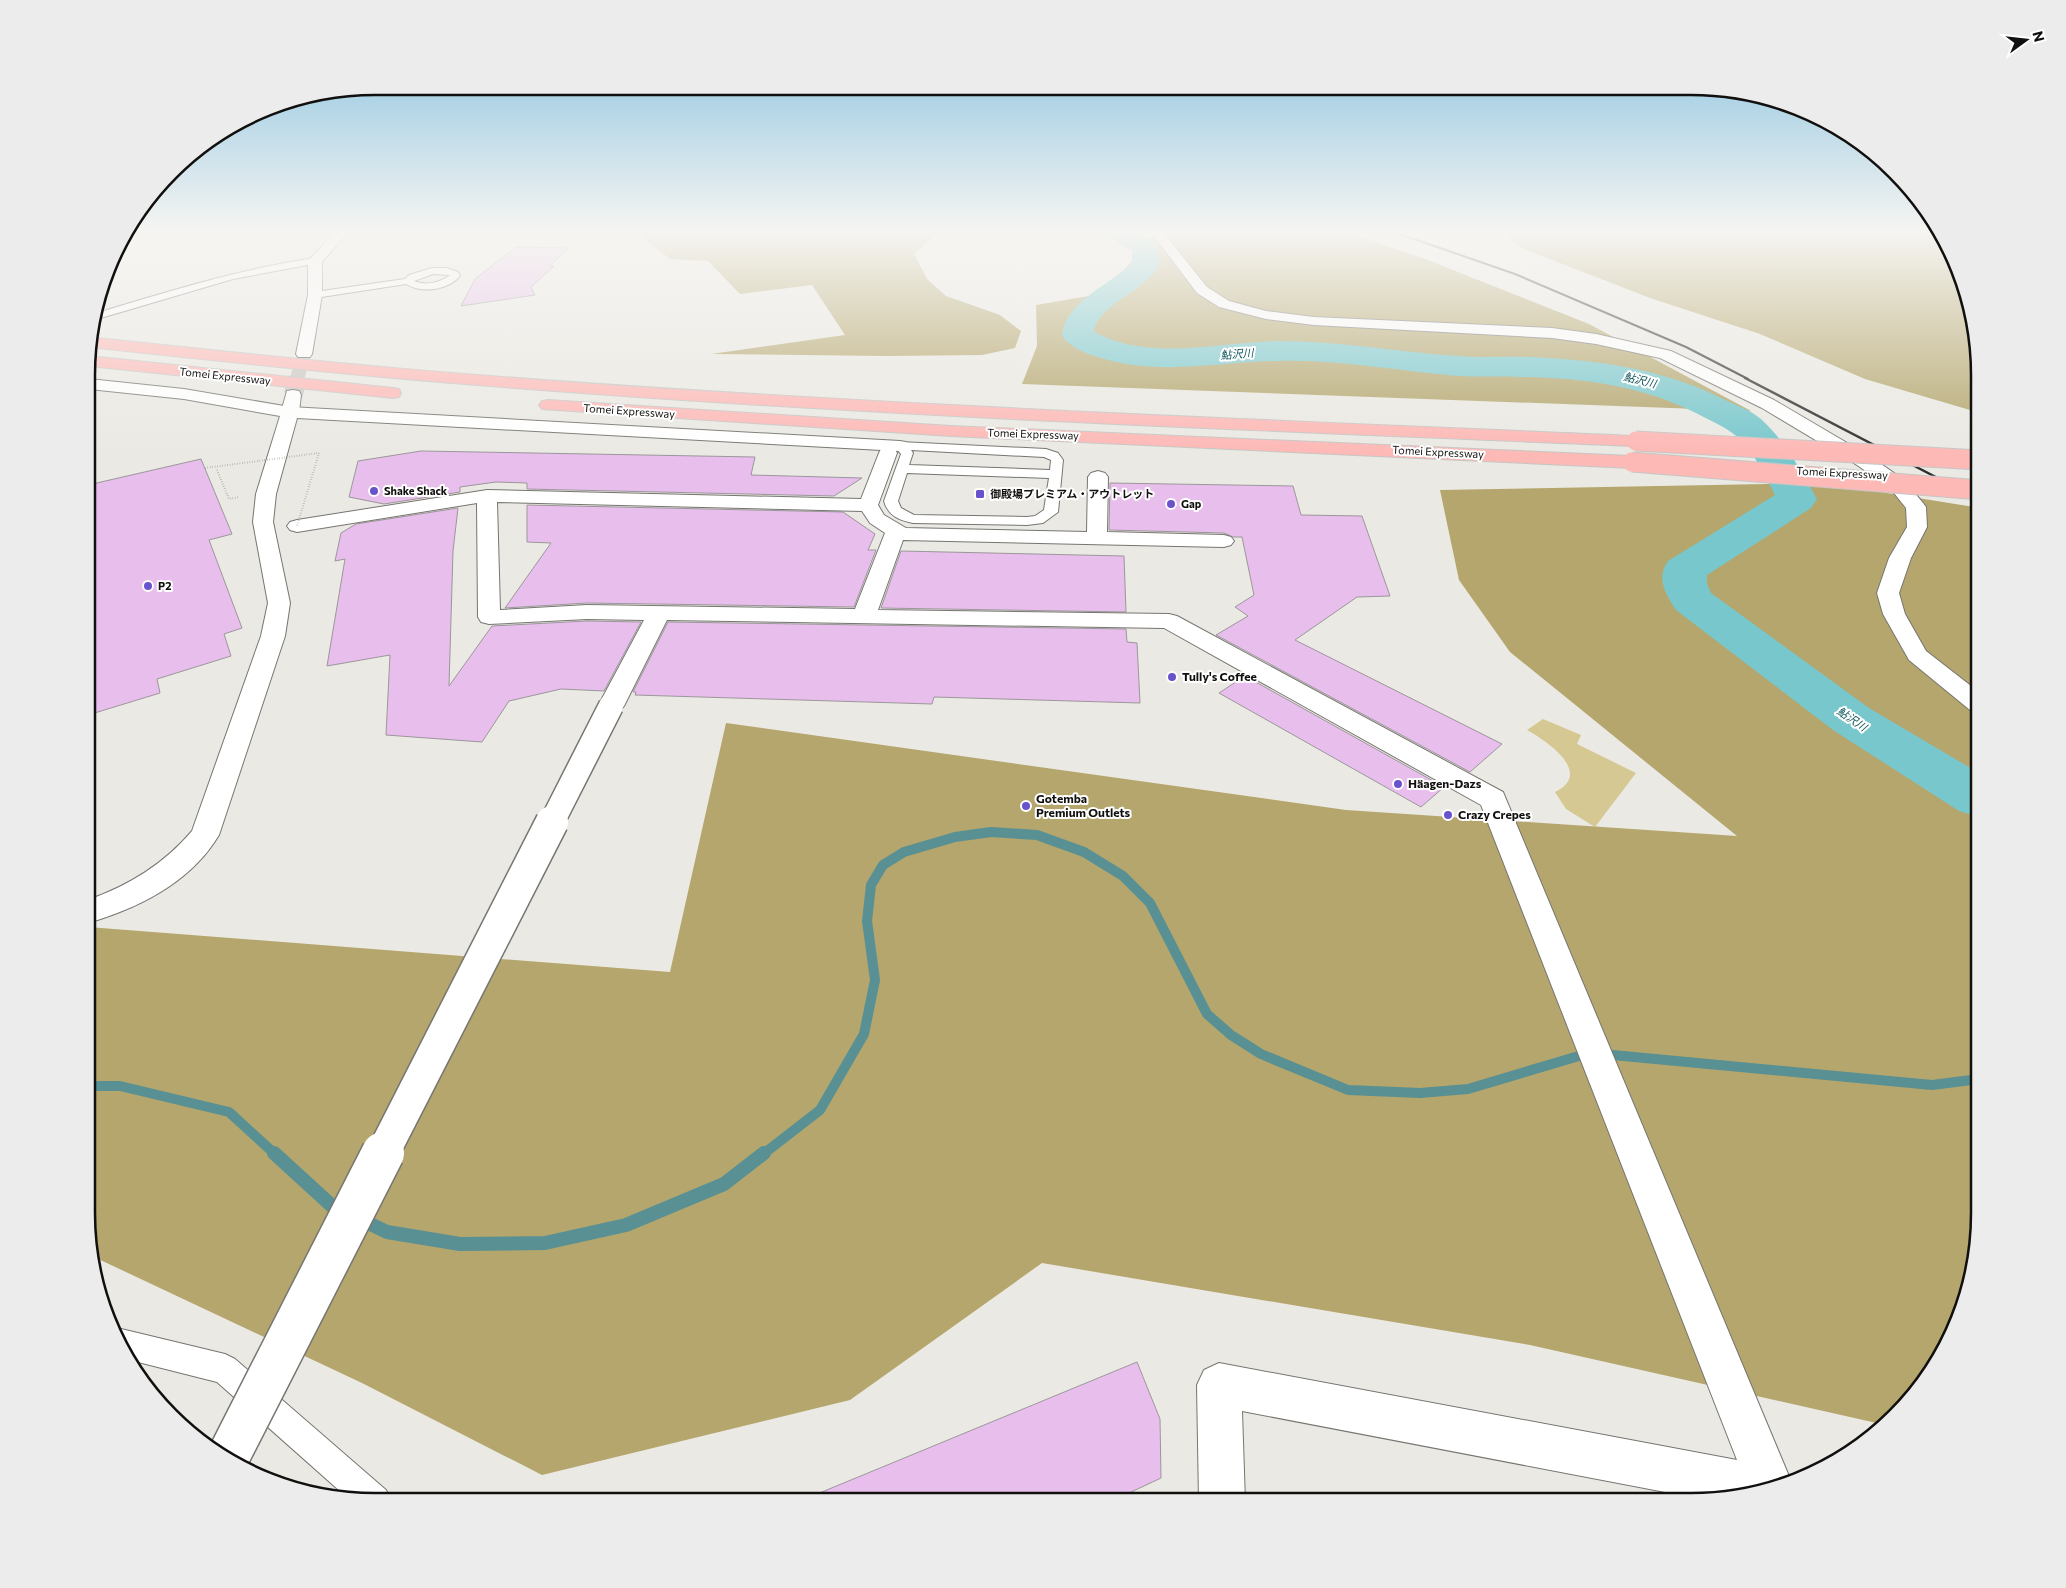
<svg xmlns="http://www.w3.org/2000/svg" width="2066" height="1588" viewBox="0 0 2066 1588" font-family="Commissioner,'Noto Sans JP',sans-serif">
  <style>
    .green { fill: #d5c892 }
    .forest { fill: #b4a66d }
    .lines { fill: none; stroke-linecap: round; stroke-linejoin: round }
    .stream-far1 { stroke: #599093; stroke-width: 10 }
    .stream { stroke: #599093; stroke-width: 14 }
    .river { fill: #78c7cc; fill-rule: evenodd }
    .building { fill: #e8beec; stroke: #9b979b }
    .street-tunnel-far1 { stroke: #cac8c3; stroke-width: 14; stroke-dasharray: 14 7; stroke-linecap: butt }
    .street-tunnel { stroke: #cac8c3; stroke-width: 19; stroke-dasharray: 19 9; stroke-linecap: butt }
    .lane-casing { stroke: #777570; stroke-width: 2 }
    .street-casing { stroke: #777570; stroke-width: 2 }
    .secondary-casing { stroke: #777570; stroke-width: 2 }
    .highway-casing { stroke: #c6c6c5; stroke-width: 2 }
    .path { stroke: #9b9a95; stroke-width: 2; stroke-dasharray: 0.5 2; stroke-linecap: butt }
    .lane { fill: #fff; fill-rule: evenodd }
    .street { fill: #fff; fill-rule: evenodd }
    .secondary { fill: #fff; fill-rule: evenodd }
    .highway { fill: #fdb9b6; fill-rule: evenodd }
    .rail-far1 { stroke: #2f2e2c; stroke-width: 2 }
    .rail { stroke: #2f2e2c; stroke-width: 2.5 }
    .street-bridge-far2-casing { stroke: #777570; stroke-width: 27; stroke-linecap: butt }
    .street-bridge-far1-casing { stroke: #777570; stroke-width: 35; stroke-linecap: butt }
    .street-bridge-casing { stroke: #777570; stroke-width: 45; stroke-linecap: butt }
    .highway-bridge-casing { stroke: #c6c6c5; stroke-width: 21; stroke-linecap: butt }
    .path-bridge { stroke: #9b9a95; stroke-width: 2; stroke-dasharray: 0.5 2; stroke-linecap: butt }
    .street-bridge-far2 { stroke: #fff; stroke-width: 24 }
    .street-bridge-far1 { stroke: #fff; stroke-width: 32 }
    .street-bridge { stroke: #fff; stroke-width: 42 }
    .highway-bridge { stroke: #fdb9b6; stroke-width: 19 }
    .poi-dot { fill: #6953cc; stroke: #fff; stroke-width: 2 }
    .labels { text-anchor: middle; stroke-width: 4; stroke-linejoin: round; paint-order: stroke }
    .far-water-label { font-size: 11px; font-style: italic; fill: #10555a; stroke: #fff }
    .far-street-label { font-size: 11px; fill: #11100e; stroke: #fff }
    .far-poi-label { font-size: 11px; font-weight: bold; fill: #11100e; stroke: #fff; text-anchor: start }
    .poi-label { font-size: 12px; font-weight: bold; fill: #11100e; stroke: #fff; text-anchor: start }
    .rim { fill: none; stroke: #11100e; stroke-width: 2.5 }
  </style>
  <rect width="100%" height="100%" fill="#ebe9e3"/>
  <path class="green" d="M1543,719L1581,735L1577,744L1636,773L1595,827L1566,809L1555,792C1594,773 1547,741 1527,730Z"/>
  <g class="forest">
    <path d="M635,232H939L914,254L927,279L946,296L1000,315L1021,331L1015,348L982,355L886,356L711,354L845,335L812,285L740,294L708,261L670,259Z"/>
    <path d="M1164,232H1346L1428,260L1589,324L1751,411L1022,384L1037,346L1036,305L1118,291L1114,281L1156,234Z"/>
    <path d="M1501,232H1938C1976,281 1980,352 1980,413L1865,379L1760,334L1650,298L1519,247Z"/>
    <path d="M1825,483L1980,508L1979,1233L1958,1323L1908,1403L1881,1424L1530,1345L1042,1263L850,1400L542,1475L362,1383L94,1257L87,1233L88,927L670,972L726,723L1346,810L1737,836L1510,652L1459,580L1440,490Z"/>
  </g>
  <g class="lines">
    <g class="stream-far1">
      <path d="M1602,1054L1932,1085L1979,1079"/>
      <path d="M87,1086H120L229,1112L276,1155"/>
      <path d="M762,1155L820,1110L864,1034L875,980L867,921L871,885L883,865L904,852L955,837L991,832L1037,835L1084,852L1123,876L1150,903L1207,1014L1231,1035L1261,1054L1348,1090L1420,1093L1468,1089L1589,1053"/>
    </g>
    <g class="stream">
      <path d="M274,1153L332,1206L341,1210"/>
      <path d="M360,1219L387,1232L460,1244L545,1243L626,1225L724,1184L764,1153"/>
    </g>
    <path class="river" d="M1105,232C1122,231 1143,229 1155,244C1158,247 1158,250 1159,254C1159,257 1160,263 1159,266C1158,270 1153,274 1150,277C1135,293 1095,310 1094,332C1151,362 1217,342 1279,341C1339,341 1399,352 1458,356C1483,358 1508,356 1533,357C1597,360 1662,369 1719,397C1733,404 1749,409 1761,419C1785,441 1801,471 1817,499L1811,508L1707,575V584L1711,593L1869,708L1979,773V817L1959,811L1833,730L1676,610C1665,593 1656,578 1668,561L1775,495C1765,476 1756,456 1741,440C1728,428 1713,422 1698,414C1643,386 1584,378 1523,377C1501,376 1479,377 1458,376C1398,371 1338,359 1277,361C1218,362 1160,376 1101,358C1087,354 1071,348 1062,336C1066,300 1109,286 1132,263V251L1109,237Z"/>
  </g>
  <g class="building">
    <path d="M516,247L569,248L549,266H554L531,287L535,295L461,306L475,279Z"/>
    <path d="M421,451L755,457L751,475L862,478L834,496L527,489V483L496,482L460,487V492L384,504L349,497L358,461Z"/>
    <path d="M201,459L232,534L209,540L242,628L224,634L231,656L157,679L160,693L88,715V485Z"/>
    <path d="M1110,483L1293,486L1301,515L1362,516L1390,596L1357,597L1295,640L1502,744L1470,772L1216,635L1248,616L1235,607L1254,595L1242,537H1233L1224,533L1109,530Z"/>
    <path d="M527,505L843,512L875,534L868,550H876L854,607L587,603L505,608L551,543L527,542Z"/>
    <path d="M458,508L453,551L449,686L492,626L587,621L641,622L604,691L561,689L509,701L482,742L386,735L390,655L327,666L345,559L335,561L341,533L356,524Z"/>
    <path d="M901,551L1124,556L1126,612L881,608Z"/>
    <path d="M668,622L1126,629L1127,642L1137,643L1140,703L934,697L932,704L635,695L636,692H633Z"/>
    <path d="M1245,676L1444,787L1421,807L1219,693Z"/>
    <path d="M1137,1362L1160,1419L1161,1478L1112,1501H800Z"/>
  </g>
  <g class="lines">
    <path class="street-tunnel-far1" d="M297,379L304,354"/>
    <path class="street-tunnel" d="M293,395L298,378"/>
    <g class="lane-casing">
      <g id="lane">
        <path d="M315,258L320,261L318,263L233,279L94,320L97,313C169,291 240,269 315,258Z"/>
        <path d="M432,268H446L458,272L460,276C448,290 422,294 406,284L315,298L310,295L315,292L405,279L409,275ZM433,274L450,275C440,283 425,286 414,281Z"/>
        <path d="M900,442L1046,449L1058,453L1063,460L1058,512L1043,523L1027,525L913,523C899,520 888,516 884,501L901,454L894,446ZM911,450L1044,457L1051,460L1050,470L909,465L913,453ZM907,473L1049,478L1044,510L1035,516L1027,517L914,515L901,508L898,501Z"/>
        <path d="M117,1328L225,1354L235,1359L386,1490L391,1501L350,1500L217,1382L130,1360L116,1341L113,1329Z"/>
      </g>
    </g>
    <g class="street-casing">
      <g id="street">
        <path d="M335,232H348L322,262V295L312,354L310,357H298L296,354L308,295V261Z"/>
        <path d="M293,390L299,391L301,395L299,412L296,416L290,417L284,416L281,412L287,391Z"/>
        <path d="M888,447L895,449L897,453L878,505L884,515L906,528L1087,532L1088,477L1091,473L1098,471L1105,473L1108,477L1107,532L1224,535L1231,537L1234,541L1231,545L1224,547L903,540L878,610L1169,614L1177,616L1503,792L1791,1481L1748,1496L1707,1500L1242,1411L1245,1502H1199L1197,1385L1204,1370L1219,1363L1737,1460L1481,805L1164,628L667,620L624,706L620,711L611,714L602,711L598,706L644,620L587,619L489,624L481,622L478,617L477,503L297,532L290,530L287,526L290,522L297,520L487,490L861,499L879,453L881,449ZM497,502L862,511L870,523L885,533L855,609L587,605L500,610Z"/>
      </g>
    </g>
    <g class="secondary-casing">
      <g id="secondary">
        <path d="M1151,232H1163L1207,287L1229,301L1266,311L1314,317L1552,328L1596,334L1671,351L1774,400L1871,457L1904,480L1923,503L1926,507L1927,527L1911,558L1899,593L1905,614L1926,651L1980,693L1979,713L1970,710L1909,660L1883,614L1877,593L1889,558L1907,527L1906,508L1890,488L1857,465L1762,408L1660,358L1596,344L1552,338L1314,325L1266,319L1219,307L1197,293Z"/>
        <path d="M89,379L184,389L290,407L900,441L906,442L909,446L906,450L900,451L297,418L276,494L273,522L290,603L285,636L219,835C191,882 139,908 88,923V900C128,886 164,864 192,831L261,636L268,603L253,522L256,494L280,416L184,399L89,389Z"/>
      </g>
    </g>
    <g class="highway-casing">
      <g id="highway">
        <path d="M89,337C218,351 347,365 477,375C863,405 1249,419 1636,436L1642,437L1645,441L1642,445L1636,446C1249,430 863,416 477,385C347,375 218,361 89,347Z"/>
        <path d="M89,356L393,388L399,389L401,393L399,397L393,398L89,366Z"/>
        <path d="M548,400L951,426L1632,456L1639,458L1641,462L1639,466L1632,468L951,436L542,409L539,405L542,401Z"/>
      </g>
    </g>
    <path class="path" d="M217,470L229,499L239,497"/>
    <use href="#lane" class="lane"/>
    <use href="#street" class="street"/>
    <use href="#secondary" class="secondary"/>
    <use href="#highway" class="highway"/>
    <path class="rail-far1" d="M1394,232L1515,274L1686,347L1748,379"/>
    <path class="rail" d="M1745,378L1980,500"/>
    <g class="street-bridge-far2-casing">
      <path id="street-bridge-far2" d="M551,824L611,706"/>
    </g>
    <g class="street-bridge-far1-casing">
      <path id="street-bridge-far1" d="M382,1155L552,822"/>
    </g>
    <g class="street-bridge-casing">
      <path id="street-bridge" d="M228,1457L383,1153"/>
    </g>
    <g class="highway-bridge-casing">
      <g id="highway-bridge">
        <path d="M1636,441L1980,460"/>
        <path d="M1632,462L1980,490"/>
      </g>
    </g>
    <path class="path-bridge" d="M205,468L319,453L297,526"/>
    <use href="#street-bridge-far2" class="street-bridge-far2"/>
    <use href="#street-bridge-far1" class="street-bridge-far1"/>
    <use href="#street-bridge" class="street-bridge"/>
    <use href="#highway-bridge" class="highway-bridge"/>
  </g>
  <linearGradient id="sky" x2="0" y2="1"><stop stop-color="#7bbcdd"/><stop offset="0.51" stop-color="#f6f5f2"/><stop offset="1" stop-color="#f6f5f2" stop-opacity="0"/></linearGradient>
  <rect width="2066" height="454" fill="url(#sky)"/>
  <g class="poi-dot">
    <circle cx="374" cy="491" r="5"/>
    <rect x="975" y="489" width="10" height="10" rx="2.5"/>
    <circle cx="1171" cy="504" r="5"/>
    <circle cx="148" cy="586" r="5"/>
    <circle cx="1172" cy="677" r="5"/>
    <circle cx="1398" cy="784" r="5"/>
    <circle cx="1026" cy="806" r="5"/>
    <circle cx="1448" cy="815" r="5"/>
  </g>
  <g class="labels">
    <g class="far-water-label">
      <text transform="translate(1237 354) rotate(-4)" y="4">鮎沢川</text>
      <text transform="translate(1640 380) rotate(14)" y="4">鮎沢川</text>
      <text transform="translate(1852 719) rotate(34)" y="4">鮎沢川</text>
    </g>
    <g class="far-street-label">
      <text transform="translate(225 376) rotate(6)" y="4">Tomei Expressway</text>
      <text transform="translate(629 411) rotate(4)" y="4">Tomei Expressway</text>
      <text transform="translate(1033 434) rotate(2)" y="4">Tomei Expressway</text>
      <text transform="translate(1438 452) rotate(3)" y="4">Tomei Expressway</text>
      <text transform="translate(1842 473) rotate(3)" y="4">Tomei Expressway</text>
    </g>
    <g class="far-poi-label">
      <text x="384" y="495">Shake Shack</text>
      <text x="990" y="498">御殿場プレミアム・アウトレット</text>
      <text x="1181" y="508">Gap</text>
      <text x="158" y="590">P2</text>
    </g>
    <g class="poi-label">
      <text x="1182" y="681">Tully's Coffee</text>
      <text x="1408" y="788">Häagen-Dazs</text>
      <text x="1036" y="803">Gotemba<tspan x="1036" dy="14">Premium Outlets</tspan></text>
      <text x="1458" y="819">Crazy Crepes</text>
    </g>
  </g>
  <path d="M0 0H2066V1588H0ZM375 95H1691A280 280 0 0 1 1971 375V1213A280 280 0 0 1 1691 1493H375A280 280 0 0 1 95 1213V375A280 280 0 0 1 375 95Z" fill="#ececec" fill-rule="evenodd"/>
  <path class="rim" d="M375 95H1691A280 280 0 0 1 1971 375V1213A280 280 0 0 1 1691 1493H375A280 280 0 0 1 95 1213V375A280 280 0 0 1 375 95Z"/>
  <g transform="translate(2026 40) rotate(75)" stroke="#ffffff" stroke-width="4" paint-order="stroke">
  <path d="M0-4L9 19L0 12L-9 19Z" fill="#11100e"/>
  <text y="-8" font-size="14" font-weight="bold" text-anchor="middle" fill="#11100e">N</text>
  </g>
</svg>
